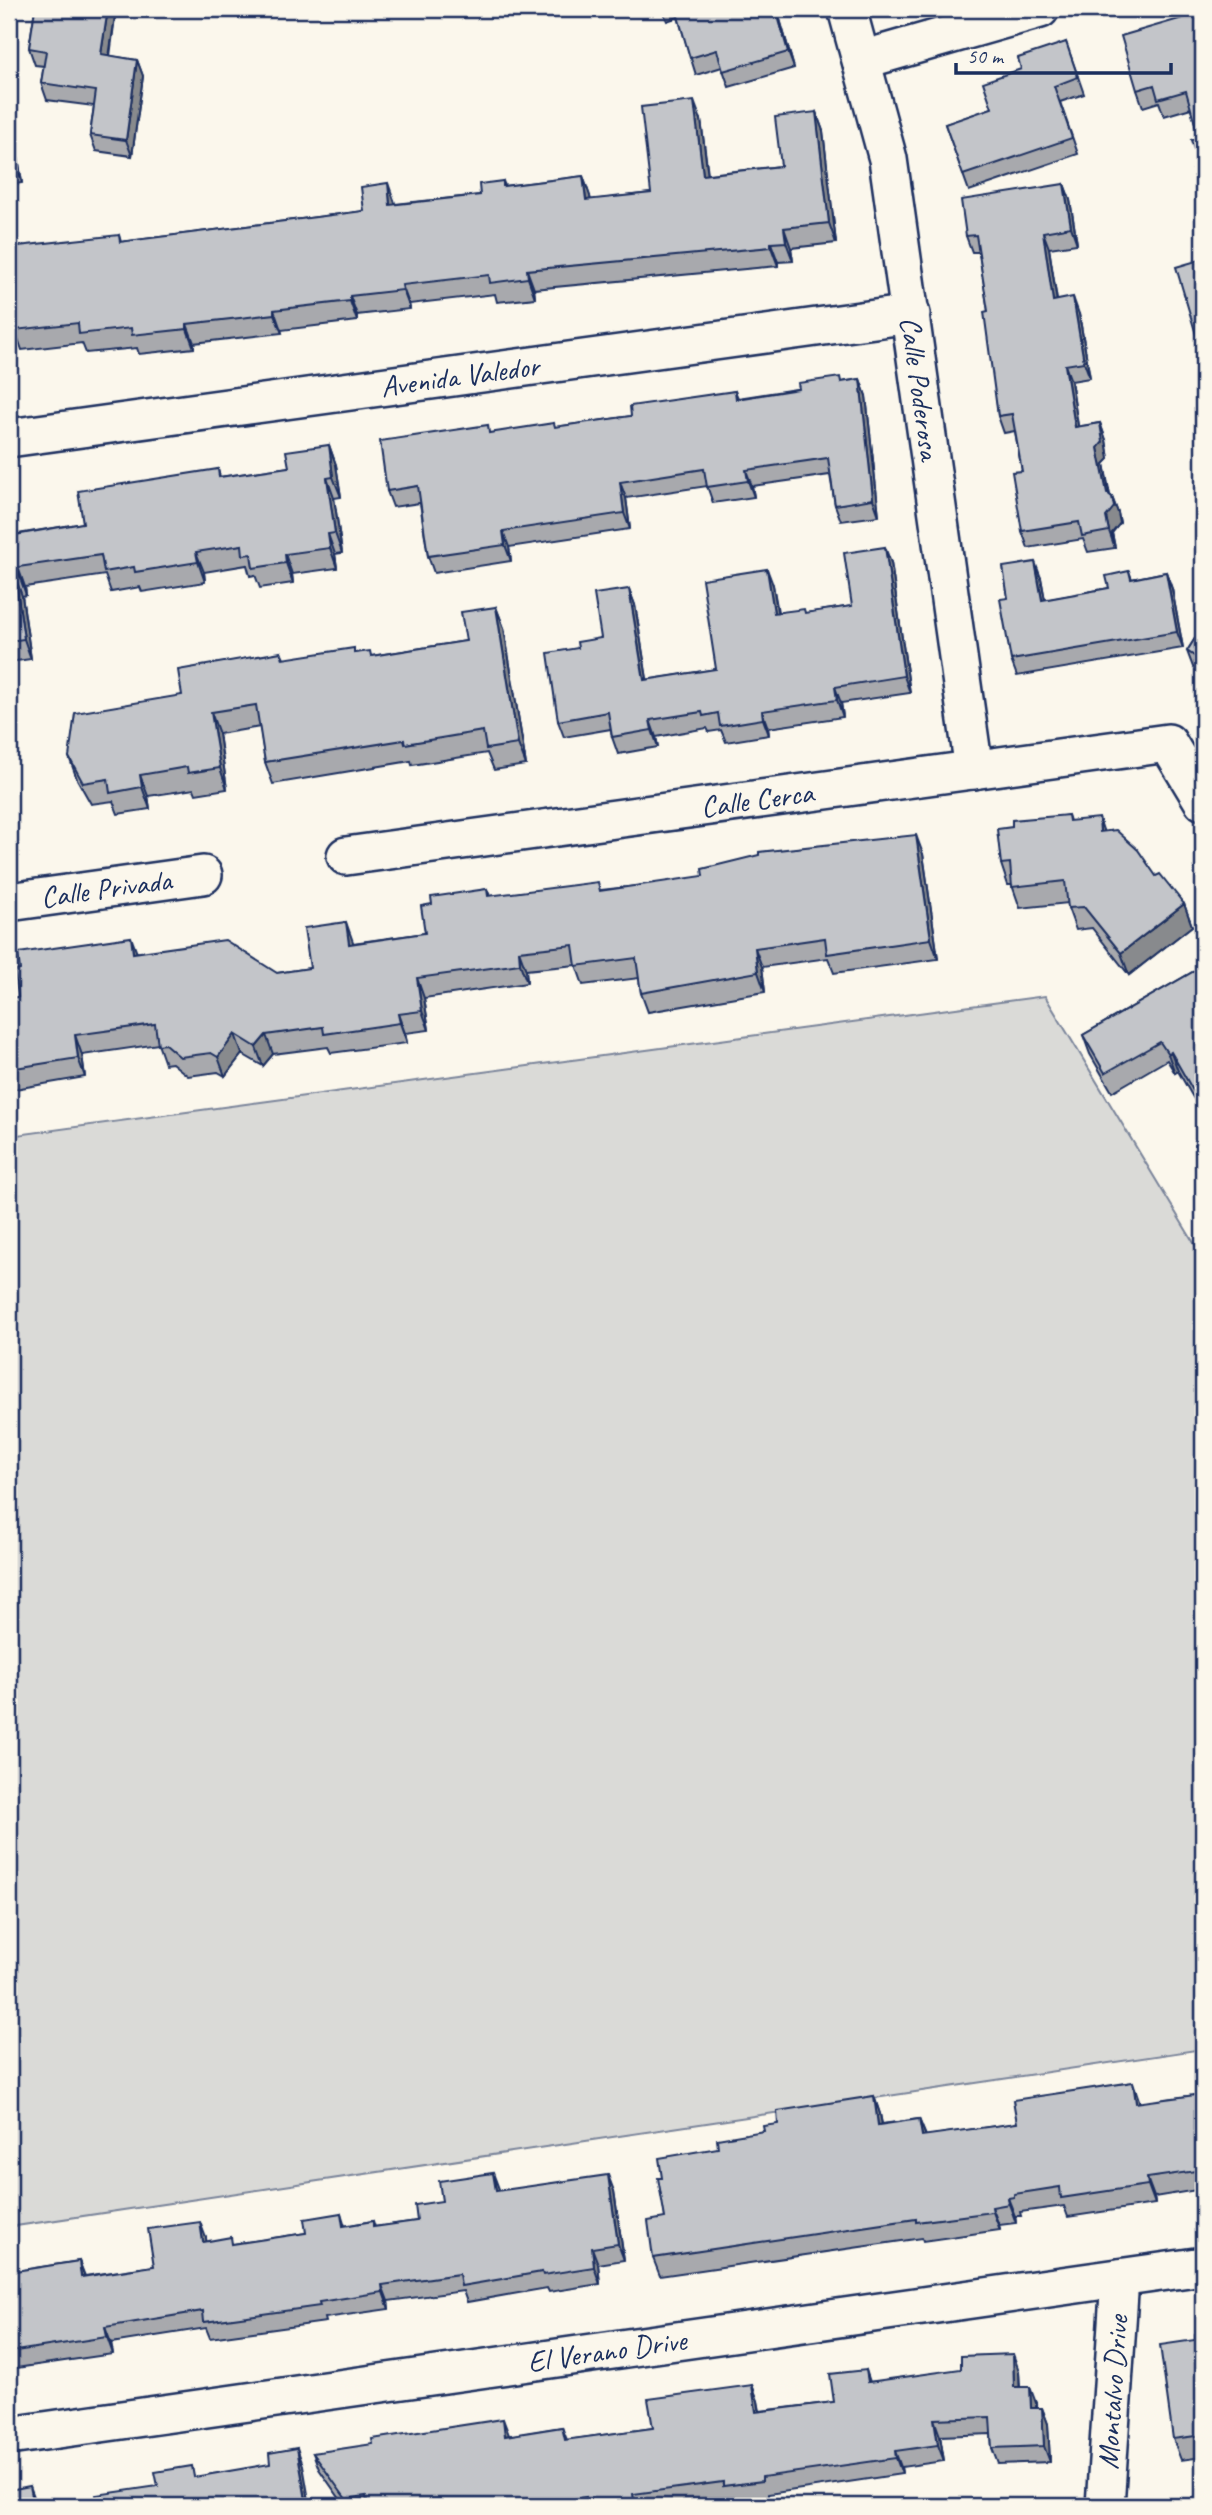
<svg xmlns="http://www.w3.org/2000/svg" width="1212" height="2515" viewBox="0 0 1212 2515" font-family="Caveat,sans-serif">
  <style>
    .green { fill: #dadad7; stroke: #7a849a; stroke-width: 2 }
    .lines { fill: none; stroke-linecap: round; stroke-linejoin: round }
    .minor-casing { stroke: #1b2f5e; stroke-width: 42 }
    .minor { stroke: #fbf7ec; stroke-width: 37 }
    .wall { fill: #a8a9ad; stroke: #1b2f5e; stroke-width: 2 }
    .shaded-wall { fill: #888a8d; stroke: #1b2f5e; stroke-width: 2 }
    .building { fill: #c3c5c9; stroke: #1b2f5e; stroke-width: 2 }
    .labels { text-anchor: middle; stroke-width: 7; stroke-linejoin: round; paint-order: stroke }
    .street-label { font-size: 30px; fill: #1b2f5e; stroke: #fbf7ec }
  </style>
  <rect width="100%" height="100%" fill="#fbf7ec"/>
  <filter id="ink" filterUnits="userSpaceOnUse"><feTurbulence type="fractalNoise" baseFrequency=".0143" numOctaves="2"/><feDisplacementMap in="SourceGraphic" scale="14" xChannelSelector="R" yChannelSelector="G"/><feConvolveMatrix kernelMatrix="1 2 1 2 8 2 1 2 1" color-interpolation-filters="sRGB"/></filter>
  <g filter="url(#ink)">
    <path class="green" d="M1045,996L1203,1258V2049L9,2227V1136Z"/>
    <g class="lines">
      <g class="minor-casing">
        <g id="minor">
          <path id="s1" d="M847,9L888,159L974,770"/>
          <path d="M862,60L1040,9"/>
          <path id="s2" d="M9,438L911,314"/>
          <path id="s3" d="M346,856L1168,743L1203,801"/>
          <path id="s4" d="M9,902L203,875"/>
          <path id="s5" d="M9,2436L1203,2266"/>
          <path id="s6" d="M1105,2506L1120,2278"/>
        </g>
      </g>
      <use href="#minor" class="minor"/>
    </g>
    <g class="wall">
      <path d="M35,9H116L110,56L137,60L143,76L132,156L96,151L90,135L94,106L47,100L41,83L44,66L35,65L29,48Z"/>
      <path d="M662,9H777L794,68L729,87L722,67L696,75L678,17L667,21Z"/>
      <path d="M1203,12L1200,168L1199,138L1191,108L1164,116L1159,102L1143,107L1137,90Z"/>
      <path d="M1066,42L1084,94L1060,102L1078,154L969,191L945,124L992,108L1021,69Z"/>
      <path d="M9,109L12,119L22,183L9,185Z"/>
      <path d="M816,112L823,131L836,243L791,248L793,261L778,262V266L534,289L535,298L497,302L495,294L409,304L410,309L357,315V321L281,330L282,333L194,343V348L139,354L137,348L86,353L82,343L22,350L15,330L119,235L121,242L364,211L395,204L480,195L503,181L505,186L583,176L591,200L651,193L701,120L708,174L781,166Z"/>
      <path d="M1064,184L1070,200L1077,244L1049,248L1057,300L1079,314L1090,378L1071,381L1078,427L1100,423L1106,440L1109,459L1104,464L1110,495L1112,497L1118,513L1120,523L1112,533L1115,548L1088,552L1083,539L1028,548L1022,531V471L1015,431L1004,433L998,416L988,311L979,252H972L966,236Z"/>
      <path d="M860,379L866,396L879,516L841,521L835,505L830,475L752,486L754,497L713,503L707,486L626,498L630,529L509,547L511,561L434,573L428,556L420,503L393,507L387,491L491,433L555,427L631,416L735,391L738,398Z"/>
      <path d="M329,445L336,465L341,497L334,498L342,553L335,554L337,568L292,574L293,583L260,588L255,575L250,576L247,565L204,572L205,582L142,592L140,587L111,592L105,575L25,587L26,595L22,596L31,659L9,662V512L11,519L13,520L18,534L83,523L218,469L220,477L289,467Z"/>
      <path d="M891,563L910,693L841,703L843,717L768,728L769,735L726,742L721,730L709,732L707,728L656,737L658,747L618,754L612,737L611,729L564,737L558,721L578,648L601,638L629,589L635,605L647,680L716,669L773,585L778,612L806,613L852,606Z"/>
      <path d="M1129,571L1132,579L1166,572L1172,589L1183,648L1017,676L1011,660L1008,598L1041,578L1045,600L1109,588Z"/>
      <path d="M496,607L504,628L526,765L494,770L487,753L412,765L411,761L273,784L265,762L260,727L219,734L227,789L196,794L194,789L148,796L150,809L118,814L113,801L91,804L77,779L69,757L182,695L281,652L284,659L355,653L372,656L466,641Z"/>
      <path d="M1203,626V674L1193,667L1187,651Z"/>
      <path d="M1068,815L1070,821L1103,832L1156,876L1184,904L1192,926L1129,975L1092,928L1076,930L1068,908V903L1020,908L1012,885H1008L1001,864L1012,827Z"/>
      <path d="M923,854L938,959L834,973L828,958L762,967L765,992L648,1012L641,993L639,978L583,985L576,965L526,970L527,983L424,998L429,1030L405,1033L407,1043L331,1053L328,1047L273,1054L263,1066L242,1054L225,1076L218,1072L188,1076L172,1063L165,1064L158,1044L82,1055L85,1077L9,1090V998L18,997L136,952L277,973L310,968L353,943L425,933L432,904L487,889L490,896L601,890Z"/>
      <path d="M1203,966V1115L1178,1071L1175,1073L1167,1060L1112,1092L1090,1054L1083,1035Z"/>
      <path d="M1203,2094V2189L1154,2197L1155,2204L1068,2217L1064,2206L1020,2212L1021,2216H1015L1016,2223L999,2225L1000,2230L923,2241L922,2238L660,2276L653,2258L665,2218L662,2178L718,2148L764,2131L778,2124L874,2096L880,2114L882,2124L919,2119L926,2136L1017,2123L1139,2100L1140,2103Z"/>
      <path d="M499,2191H614L624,2260L598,2264L600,2284L549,2292L547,2288L467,2302L463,2291L388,2301L389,2309L325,2318L326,2322L210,2338L206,2328L111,2343L113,2354L9,2369V2272L79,2261L85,2276L154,2266L206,2238V2242L234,2244L306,2233L341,2213L345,2226L373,2221L375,2227L417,2221Z"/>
      <path d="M1203,2334V2457L1181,2460L1173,2439L1195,2340Z"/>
      <path d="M866,2370L870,2382L1019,2371L1020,2387L1036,2403V2408H1042L1048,2424L1050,2462L998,2464L992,2448L991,2434L940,2436L944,2461L901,2467L902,2474L768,2494V2497L729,2503L728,2498L667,2506H345L319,2469L313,2453L509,2436L562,2427L567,2440L653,2428L752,2385L758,2401L760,2411L834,2402Z"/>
    </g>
    <g class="shaded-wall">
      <path d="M108,9H116L107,71L101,54Z"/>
      <path d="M776,9H777L794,68L788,52Z"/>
      <path d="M137,60L143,76L132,156L126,140Z"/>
      <path d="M694,101L701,120L710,194L703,175Z"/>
      <path d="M9,109L12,119L22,183L16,167L9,119Z"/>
      <path d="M816,112L823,131L836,243L829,223Z"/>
      <path d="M583,176L590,196L593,220L586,200Z"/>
      <path d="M388,183L395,203L397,224L390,205Z"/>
      <path d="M1064,184L1070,200L1077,244L1071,227Z"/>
      <path d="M784,228L791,248L793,261L786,242Z"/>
      <path d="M1043,232L1049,248L1059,317L1053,301Z"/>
      <path d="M771,243L778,262V266L771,247Z"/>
      <path d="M527,270L534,289L535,298L528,278Z"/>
      <path d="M402,285L409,304L410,309L403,290Z"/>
      <path d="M350,296L357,315V321L350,301Z"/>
      <path d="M1073,297L1079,314L1090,378L1084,362Z"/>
      <path d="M274,310L281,330L282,333L274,314Z"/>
      <path d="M187,324L194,343V348L187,329Z"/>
      <path d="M1065,365L1071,381L1081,444L1075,427Z"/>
      <path d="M860,379L866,396L879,516L873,499Z"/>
      <path d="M1100,423L1106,440L1109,459L1104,464L1112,509V497L1118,513L1120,523L1112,533L1115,548L1109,531L1106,517L1107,493L1098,448Z"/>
      <path d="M329,445L336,465L341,497L333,477Z"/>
      <path d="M746,470L752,486L754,497L748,481Z"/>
      <path d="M327,478L334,498L342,553L335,533Z"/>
      <path d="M620,482L626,498L630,529L624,513Z"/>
      <path d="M503,531L509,547L511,561L505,545Z"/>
      <path d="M328,534L335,554L337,568L330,548Z"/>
      <path d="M885,547L891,563L910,693L904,676Z"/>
      <path d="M196,552L204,572L205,582L198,562Z"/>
      <path d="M285,554L292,574L293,583L286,563Z"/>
      <path d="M1035,562L1041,578L1048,617L1042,600Z"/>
      <path d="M18,567L25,587L26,595L19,575Z"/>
      <path d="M767,569L773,585L780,629L774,613Z"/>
      <path d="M1166,572L1172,589L1183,648L1177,632Z"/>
      <path d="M15,576L22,596L31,659L24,639Z"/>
      <path d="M629,589L635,605L650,697L644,680Z"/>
      <path d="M496,607L504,628L526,765L518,744Z"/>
      <path d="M835,687L841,703L843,717L837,700Z"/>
      <path d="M762,711L768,728L769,735L763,719Z"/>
      <path d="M211,712L219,734L227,789L220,768Z"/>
      <path d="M650,720L656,737L658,747L652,730Z"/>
      <path d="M140,775L148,796L150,809L142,787Z"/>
      <path d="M1099,818L1106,839L1100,832Z"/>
      <path d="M916,835L923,854L938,959L931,939Z"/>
      <path d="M1184,904L1192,926L1129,975L1121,953Z"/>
      <path d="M346,922L353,942L356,963L349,944Z"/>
      <path d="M131,937L138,956L133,953Z"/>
      <path d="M755,948L762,967L765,992L758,972Z"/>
      <path d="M519,951L526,970L527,983L520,964Z"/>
      <path d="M417,978L424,998L429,1030L422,1011Z"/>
      <path d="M398,1014L405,1033L407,1043L400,1023Z"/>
      <path d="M235,1034L242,1054L225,1076L218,1057Z"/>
      <path d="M75,1035L82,1055L85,1077L78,1058Z"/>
      <path d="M266,1035L273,1054L263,1066L256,1047Z"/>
      <path d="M1171,1052L1178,1071L1175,1073L1168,1054Z"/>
      <path d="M1133,2082L1139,2100L1142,2121L1136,2103Z"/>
      <path d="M874,2096L880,2114L885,2143L878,2125Z"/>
      <path d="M919,2119L926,2137L922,2136Z"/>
      <path d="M493,2173L499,2189L502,2208L496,2191Z"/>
      <path d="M608,2175L614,2191L624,2260L618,2244Z"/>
      <path d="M1147,2178L1154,2197L1155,2204L1148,2185Z"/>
      <path d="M1008,2198L1015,2216L1016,2223L1009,2204Z"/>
      <path d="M992,2207L999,2225L1000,2230L993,2212Z"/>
      <path d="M200,2222L206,2238L209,2259L203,2242Z"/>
      <path d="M592,2248L598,2264L600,2284L594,2267Z"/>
      <path d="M79,2261L85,2278L81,2277Z"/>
      <path d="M382,2285L388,2301L389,2309L383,2292Z"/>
      <path d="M105,2327L111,2343L113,2354L107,2337Z"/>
      <path d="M1013,2354L1019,2371L1020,2404L1014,2387Z"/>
      <path d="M752,2385L758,2401L762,2428L756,2412Z"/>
      <path d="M1030,2387L1036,2403L1037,2425L1031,2408Z"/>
      <path d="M1042,2408L1048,2424L1050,2462L1044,2446Z"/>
      <path d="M503,2419L509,2435L505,2436Z"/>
      <path d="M934,2419L940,2436L944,2461L938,2445Z"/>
      <path d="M297,2448L303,2465L310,2506H307Z"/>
      <path d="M895,2451L901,2467L902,2474L896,2458Z"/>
      <path d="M30,2486L36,2502L37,2506H34Z"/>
    </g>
    <g class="building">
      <path d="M35,9H108L101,54L137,60L126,140L90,135L96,91L41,83L46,51L29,48Z"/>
      <path d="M676,9H776L788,52L723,71L717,50L690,58Z"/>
      <path d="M1203,12V204L1193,170L1200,168L1191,140L1199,138L1186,91L1158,99L1154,85L1137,90L1121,36Z"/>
      <path d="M1066,42L1078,77L1054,86L1072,138L963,175L945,124L992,108L983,82L1021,69L1018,58Z"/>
      <path d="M694,101L703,175L781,166L775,117L816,112L829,223L784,228L786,242L771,243V247L527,270L528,278L490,283L489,275L402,285L403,290L350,296V301L274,310V314L187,324V329L132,335L131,328L79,334L78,323L15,330L9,279V247L119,235L120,242L364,211L361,187L388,183L390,205L480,195L479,184L503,181V186L583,176L586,200L651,193L641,107Z"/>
      <path d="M9,119L16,167L9,168Z"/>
      <path d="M1064,184L1071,227L1043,232L1053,301L1073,297L1084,362L1065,365L1075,427L1100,423L1103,442L1098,448L1107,493L1112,497L1114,507L1106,517L1109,531L1082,536L1079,522L1022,531L1012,472L1022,471L1012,414L998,416L984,312L988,311L976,235L966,236L961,200Z"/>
      <path d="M1203,259V358L1176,267Z"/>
      <path d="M840,377L841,382L860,379L873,499L835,505L828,458L746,470L748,481L707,487L704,469L620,482L624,513L503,531L505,545L428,556L418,486L387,491L380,441L488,425L489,433L554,423L555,427L631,416L630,406L735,391L736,399L799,389L798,383Z"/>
      <path d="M329,445L333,477L327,478L335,533L328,534L330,548L285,554L286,563L253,568L251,554L243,555L242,545L196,552L198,562L135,572L134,567L104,572L101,555L18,567L19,575L15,576L24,639L9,641V518L13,520L15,535L83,523L78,491L218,469L219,477L289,467L286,451Z"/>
      <path d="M885,547L904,676L835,687L837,700L762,711L763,719L720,726L718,713L703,716L702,712L650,720L652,730L612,737L608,712L558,721L548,653L578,648L577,642L601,638L594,594L629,589L644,680L716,669L702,579L767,569L774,613L804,609L805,613L852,606L844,553Z"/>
      <path d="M1035,562L1042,600L1109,588L1106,576L1129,571L1131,579L1166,572L1177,632L1011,660L1000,599L1008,598L1003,567Z"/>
      <path d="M496,607L518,744L486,749L483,731L405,744L404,740L265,762L256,705L211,712L220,768L188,773L187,767L140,775L142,787L110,793L108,779L83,783L69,757L75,713L182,695L178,670L281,652L283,659L354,648V653L370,651L371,656L466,641L461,612Z"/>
      <path d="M1203,626V662L1187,651Z"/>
      <path d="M1068,815L1069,821L1099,818L1100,832L1116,830L1138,850L1156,876L1160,874L1184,904L1121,953L1084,907L1068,908L1065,881L1012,887L1010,863L1001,864L997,829L1012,827V820Z"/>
      <path d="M916,835L931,939L827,954L825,938L755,948L758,972L641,993L636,958L576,966L573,945L519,951L520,964L417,978L422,1011L398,1014L400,1023L324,1034L323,1027L266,1035L256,1047L235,1034L218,1057L211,1053L180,1057L165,1044L158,1045L155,1024L75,1035L78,1058L9,1069V998L18,997L15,971L20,970L18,953L131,937L133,953L225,940L277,973L310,968L304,928L346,922L349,944L425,933L421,906L432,904L431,897L487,889L488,896L598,882L600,891L703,876L702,869L759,855V852Z"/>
      <path d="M1203,966V1108L1171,1052L1168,1054L1160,1042L1105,1073L1083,1035Z"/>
      <path d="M1133,2082L1136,2103L1203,2094V2170L1147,2178L1148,2185L1061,2198L1060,2187L1014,2194V2197L1008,2198L1009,2204L992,2207L993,2212L916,2222V2219L653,2258L648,2221L665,2218L658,2178H662L659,2158L718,2148L717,2139L764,2131L763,2126L778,2124L777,2111L874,2096L878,2125L919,2119L922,2136L1017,2123L1013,2100Z"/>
      <path d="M493,2173L496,2191L608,2175L618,2244L592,2248L594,2267L543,2275L542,2272L461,2286L459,2274L382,2285L383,2292L319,2302L320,2306L204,2322L203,2311L105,2327L107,2337L9,2352V2272L79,2261L81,2277L154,2266L148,2229L200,2222L203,2242L231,2237L232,2244L306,2233L304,2219L341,2213L343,2226L373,2221V2227L417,2221L415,2205L442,2201L439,2181Z"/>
      <path d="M1203,2334V2435L1173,2439L1160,2345L1195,2340V2335Z"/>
      <path d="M1013,2354L1014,2387H1030L1031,2408H1042L1044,2446L992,2448L990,2417L934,2419L938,2445L895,2451L896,2458L762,2477V2481L723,2486V2482L633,2494L635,2506H587L586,2497L544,2504L543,2499L499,2506H368L366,2496L346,2499L313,2453L373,2444L372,2439L503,2419L505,2436L562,2427L565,2440L653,2428L648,2399L752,2385L756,2412L834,2402L830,2374L866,2370L868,2382L961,2369V2356Z"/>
      <path d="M297,2448L307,2506H92L97,2505L96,2495L158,2486L155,2472L192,2466L194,2477L270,2464L269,2453Z"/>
      <path d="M30,2486L34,2506H9V2490Z"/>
    </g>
  </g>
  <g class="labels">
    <g class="street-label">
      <text dy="10" stroke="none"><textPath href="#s2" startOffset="455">Avenida Valedor</textPath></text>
      <text dy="10" stroke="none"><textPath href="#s1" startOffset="387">Calle Poderosa</textPath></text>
      <text dy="10" stroke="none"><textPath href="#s3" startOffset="415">Calle Cerca</textPath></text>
      <text dy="10" stroke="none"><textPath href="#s4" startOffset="98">Calle Privada</textPath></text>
      <text dy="10" stroke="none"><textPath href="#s5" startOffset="604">El Verano Drive</textPath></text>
      <text dy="10" stroke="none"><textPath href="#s6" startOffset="114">Montalvo Drive</textPath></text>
    </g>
  </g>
  <rect width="1212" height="2515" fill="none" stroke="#fbf7ec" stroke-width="35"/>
  <rect x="18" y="18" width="1177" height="2480" fill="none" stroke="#1b2f5e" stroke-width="2.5" filter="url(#ink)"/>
  <path d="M956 63v10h215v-10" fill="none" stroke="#1b2f5e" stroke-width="3.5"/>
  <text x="967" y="63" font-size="21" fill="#1b2f5e" stroke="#fbf7ec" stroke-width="5" paint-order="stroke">50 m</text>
</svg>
